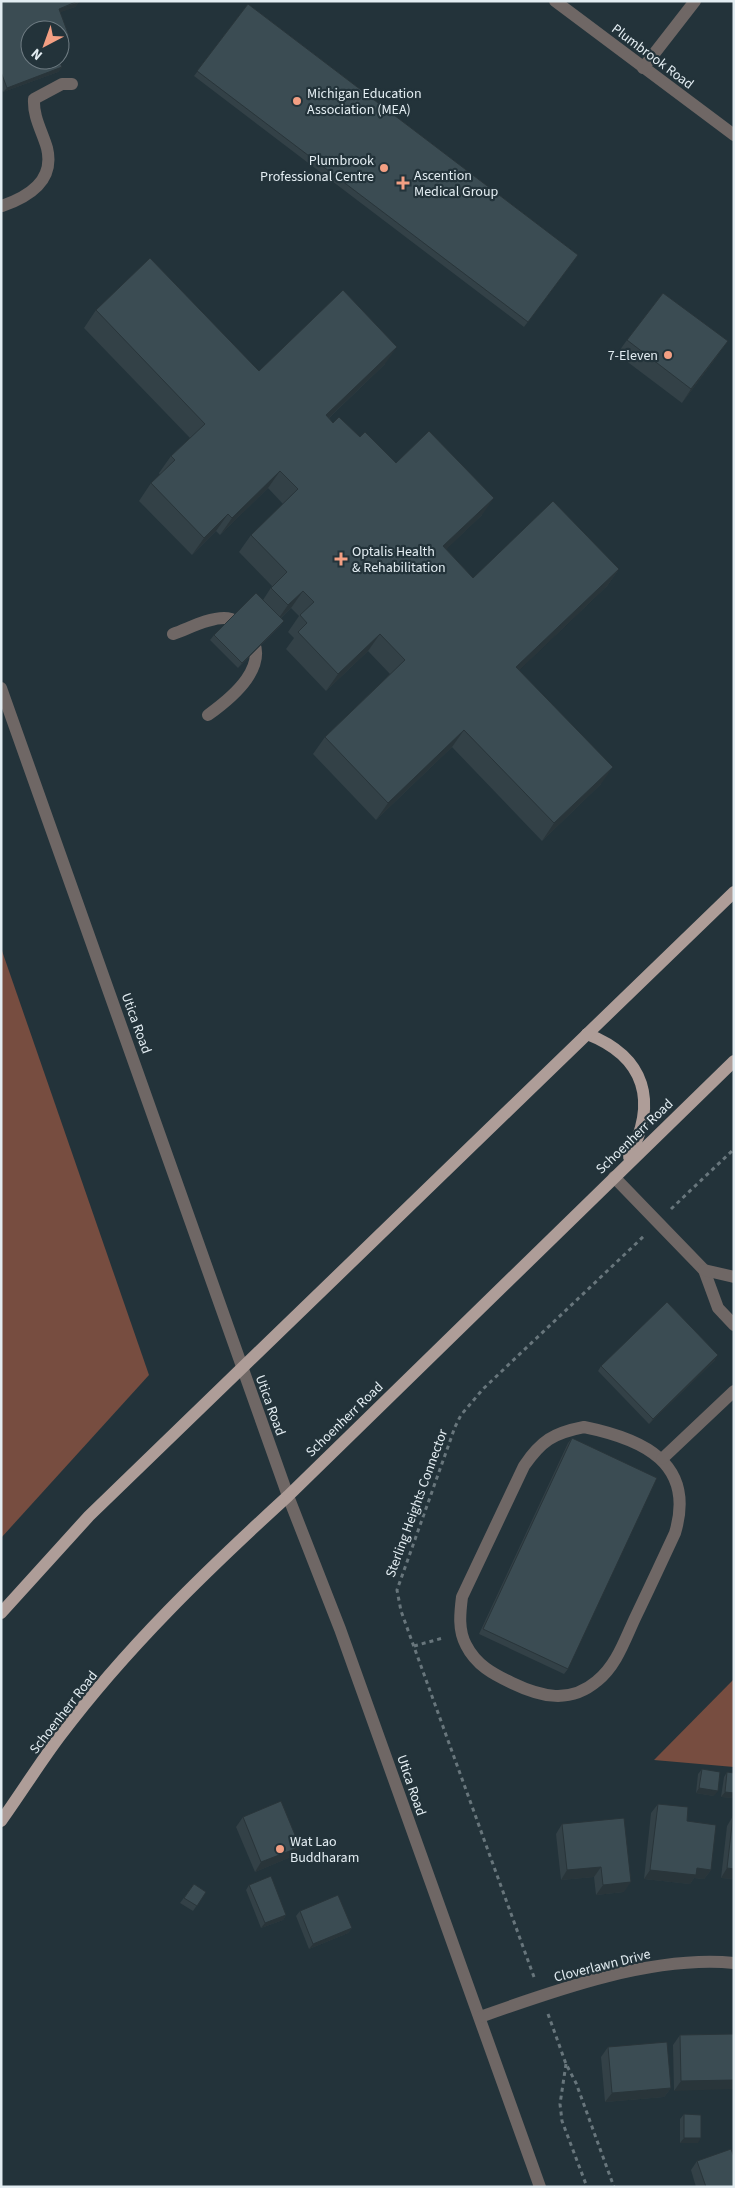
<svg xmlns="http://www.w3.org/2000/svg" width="735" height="2188" viewBox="0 0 735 2188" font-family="'Source Sans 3',sans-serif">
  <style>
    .green { fill: #774d40 }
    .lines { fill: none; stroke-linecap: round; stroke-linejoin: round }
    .path { stroke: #68767c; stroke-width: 3; stroke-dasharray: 4 4; stroke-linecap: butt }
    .minor { stroke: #6f6765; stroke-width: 12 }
    .major { stroke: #ae9d98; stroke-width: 12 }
    .wall { fill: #334147 }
    .shaded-wall { fill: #29353a }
    .building { fill: #3b4c53; stroke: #29353a }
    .poi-dot { fill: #f39f83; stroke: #23333a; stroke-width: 2 }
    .labels { text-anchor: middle; stroke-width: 4.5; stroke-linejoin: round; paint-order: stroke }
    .street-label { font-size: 14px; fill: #e3edf2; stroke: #23333a }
    .poi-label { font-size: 14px; fill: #e3edf2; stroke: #23333a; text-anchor: start }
  </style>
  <rect width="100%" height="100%" fill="#23333a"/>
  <g class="green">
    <path d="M1,948L149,1375L1,1538Z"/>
    <path d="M734,1679V1767L654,1760Z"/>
  </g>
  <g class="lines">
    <g class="path">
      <path d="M671,1209L734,1149"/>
      <path d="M414,1646L443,1638"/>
      <path d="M534,1977L401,1611L397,1590L455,1427L461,1415L483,1389L644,1236"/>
      <path d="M548,2014L566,2064L576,2083L614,2187"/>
      <path d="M566,2064L560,2104L562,2121L587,2187"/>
    </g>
    <g class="minor">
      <path d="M555,1L734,135"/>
      <path d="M643,68L695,1"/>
      <path d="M2,206C28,197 55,181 47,148C42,131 33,117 34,99L62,84H72"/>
      <path d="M173,634C188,629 207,618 224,618C234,618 244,625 249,633C272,665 233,697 208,715"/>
      <path d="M1,688L288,1496L340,1629L540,2187"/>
      <path d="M614,1177L704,1270L718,1308L734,1325"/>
      <path d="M704,1270L734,1277"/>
      <path d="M584,1427C643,1439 696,1463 675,1533C662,1561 649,1589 636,1616C625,1639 617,1665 597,1681C570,1704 541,1697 512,1683C493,1674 476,1665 466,1645C458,1630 460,1613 462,1597L524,1466C541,1441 553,1433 584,1427Z"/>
      <path d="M662,1459L734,1391"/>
      <path d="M480,2017C556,1990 653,1955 734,1963"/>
    </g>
    <g class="major">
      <path d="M587,1034C646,1057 658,1102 629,1157"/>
      <path d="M1,1613L89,1516L734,892"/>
      <path d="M1,1821C21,1793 39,1764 60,1736C126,1648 207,1570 288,1496L734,1061"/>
    </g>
  </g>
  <g class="wall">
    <path d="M1,1L79,2L75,7L60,12L69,36L66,41L30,30L62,67L58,72L3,92L1,87Z"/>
    <path d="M248,4L578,255L524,327L194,76Z"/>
    <path d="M96,310L259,371L385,364L329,418L333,423L360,437L396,463L482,515L446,549L473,578L619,569L607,586L519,670L601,784L542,841L452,747L376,820L313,754L325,737L390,674L368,651L326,691L286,649L294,638L288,632L299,616L291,608L281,618L284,621L280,626L238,668L210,640L214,635L263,600L272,586L239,552L251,535L283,504L268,488L220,535L216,531L192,555L139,501L151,483L160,475L159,473L171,456L190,438L84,328Z"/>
    <path d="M627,340L718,355L682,403L617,354Z"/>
    <path d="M715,1360L649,1424L598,1371L601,1366Z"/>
    <path d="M572,1438L568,1669L564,1674L479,1634L568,1443Z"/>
    <path d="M702,1769L714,1796L696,1793L698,1774Z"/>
    <path d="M727,1772L734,1798L721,1797L724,1777Z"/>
    <path d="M658,1804L687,1821L711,1870L704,1879L694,1878L690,1884L644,1879L651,1813Z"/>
    <path d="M733,1816L734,1817V1879L721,1878L727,1826Z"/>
    <path d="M243,1817L293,1856L255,1872L236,1827Z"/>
    <path d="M562,1824L624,1892L596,1895L594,1877L561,1880L556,1834Z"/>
    <path d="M194,1884L206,1892L193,1911L180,1903Z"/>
    <path d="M249,1885L286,1915L283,1920L261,1928L246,1890Z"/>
    <path d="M300,1911L352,1928L348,1933L309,1949L296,1916Z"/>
    <path d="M734,2034L674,2091L673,2045L680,2035Z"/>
    <path d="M608,2047L671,2088L664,2097L605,2102L601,2057Z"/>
    <path d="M684,2114L698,2143H680V2119Z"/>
    <path d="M697,2161L734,2187H696L691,2170Z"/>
  </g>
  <g class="shaded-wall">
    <path d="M79,2L75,7L56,14L59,9Z"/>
    <path d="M69,36L66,41L60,43V40Z"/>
    <path d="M62,67L58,72L3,92L7,88Z"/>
    <path d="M728,341L718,355L682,403L691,389Z"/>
    <path d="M397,347L385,364L314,432L326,415Z"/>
    <path d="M280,471L268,488L220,535L232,518Z"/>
    <path d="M494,498L482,515L431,564L443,546Z"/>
    <path d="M228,514L216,531L192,555L204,538Z"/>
    <path d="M619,569L607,586L505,684L516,667Z"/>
    <path d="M303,591L291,608L276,622L288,605Z"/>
    <path d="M284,621L280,626L238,668L242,663Z"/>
    <path d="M380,634L368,651L326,691L338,674Z"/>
    <path d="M464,730L452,747L376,820L388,803Z"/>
    <path d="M613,767L601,784L542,841L554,823Z"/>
    <path d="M718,1355L715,1360L649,1424L653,1419Z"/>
    <path d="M699,1788L718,1791L714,1796L696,1793Z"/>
    <path d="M725,1792L734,1793V1798L721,1797Z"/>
    <path d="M300,1847L293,1856L255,1872L261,1862Z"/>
    <path d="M601,1867L594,1877L561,1880L567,1870Z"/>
    <path d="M697,1868L711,1870L704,1879L694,1878L690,1884L644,1879L650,1870Z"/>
    <path d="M727,1868L734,1869V1879L721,1878Z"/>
    <path d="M631,1882L624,1892L596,1895L603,1885Z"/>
    <path d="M286,1915L283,1920L261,1928L265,1923Z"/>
    <path d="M352,1928L348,1933L309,1949L313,1944Z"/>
    <path d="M734,2080V2089L674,2091L681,2081Z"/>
    <path d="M671,2088L664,2097L605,2102L612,2093Z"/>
    <path d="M684,2138H701L698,2143H680Z"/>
  </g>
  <g class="building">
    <path d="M1,1H78L59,9L69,36L60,40V30H30V60H59L62,67L7,88L1,72Z"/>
    <path d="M248,4L578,255L528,322L197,71Z"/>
    <path d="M150,258L259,371L343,290L397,347L326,415L333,423L339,417L360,437L365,432L396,463L429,431L494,498L443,546L473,578L553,501L619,569L516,667L613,767L554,823L464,730L388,803L325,737L405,660L380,634L338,674L298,632L307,623L300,615L314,602L303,591L288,605L271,588L287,572L251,535L298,489L280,471L232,518L228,514L204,538L151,483L175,460L171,456L205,424L96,310Z"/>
    <path d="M663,293L728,341L691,389L627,340Z"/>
    <path d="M256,593L284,621L242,663L214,635Z"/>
    <path d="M667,1302L718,1355L653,1419L601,1366Z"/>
    <path d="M572,1438L657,1478L568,1669L483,1629Z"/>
    <path d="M702,1769L720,1772L718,1791L699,1788Z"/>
    <path d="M727,1772L734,1773V1793L725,1792Z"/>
    <path d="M281,1801L300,1847L261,1862L243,1817Z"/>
    <path d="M658,1804L688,1807L687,1821L716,1825L711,1870L697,1868L696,1875L650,1870Z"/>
    <path d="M733,1816L734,1817V1869L727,1868Z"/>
    <path d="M624,1818L631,1882L603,1885L601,1867L567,1870L562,1824Z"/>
    <path d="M271,1876L286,1915L265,1923L249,1885Z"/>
    <path d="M194,1884L206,1892L197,1906L184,1898Z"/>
    <path d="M338,1895L352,1928L313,1944L300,1911Z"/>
    <path d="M734,2034V2080L681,2081L680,2035Z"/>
    <path d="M667,2042L671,2088L612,2093L608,2047Z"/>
    <path d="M684,2114L701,2115V2138H684Z"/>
    <path d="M731,2149L734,2157V2187H706L697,2161Z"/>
  </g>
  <g class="poi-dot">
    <circle cx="297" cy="101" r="5"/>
    <circle cx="384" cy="168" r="5"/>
    <path d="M400.5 175.5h5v5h5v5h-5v5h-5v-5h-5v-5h5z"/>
    <circle cx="668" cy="355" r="5"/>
    <path d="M338.5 551.5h5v5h5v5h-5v5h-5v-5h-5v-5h5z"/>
    <circle cx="280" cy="1849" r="5"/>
  </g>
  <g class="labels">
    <g class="street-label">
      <text transform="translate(653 56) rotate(37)" y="5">Plumbrook Road</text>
      <text transform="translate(137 1023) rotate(70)" y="5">Utica Road</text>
      <text transform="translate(634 1136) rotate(-44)" y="5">Schoenherr Road</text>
      <text transform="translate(271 1405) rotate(70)" y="5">Utica Road</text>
      <text transform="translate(344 1419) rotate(-44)" y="5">Schoenherr Road</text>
      <text transform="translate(416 1503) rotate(-70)" y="5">Sterling Heights Connector</text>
      <text transform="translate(63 1712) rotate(-52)" y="5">Schoenherr Road</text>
      <text transform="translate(412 1785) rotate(71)" y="5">Utica Road</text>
      <text transform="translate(602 1965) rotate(-14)" y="5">Cloverlawn Drive</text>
    </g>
    <g class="poi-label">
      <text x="307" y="98">Michigan Education<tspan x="307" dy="16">Association (MEA)</tspan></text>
      <text x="374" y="165" text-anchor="end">Plumbrook<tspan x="374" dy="16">Professional Centre</tspan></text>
      <text x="414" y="180">Ascention<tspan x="414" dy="16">Medical Group</tspan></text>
      <text x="658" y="360" text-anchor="end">7-Eleven</text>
      <text x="352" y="556">Optalis Health<tspan x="352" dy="16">&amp; Rehabilitation</tspan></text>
      <text x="290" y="1846">Wat Lao<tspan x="290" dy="16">Buddharam</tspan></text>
    </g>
  </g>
  <rect width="735" height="2188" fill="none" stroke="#e3edf2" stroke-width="5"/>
  <g transform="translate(45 45) rotate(221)"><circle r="24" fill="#23333a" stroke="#707d84"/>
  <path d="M0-4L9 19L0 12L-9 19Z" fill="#f39f83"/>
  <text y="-8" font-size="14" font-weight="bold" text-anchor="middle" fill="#e3edf2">N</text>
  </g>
</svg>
